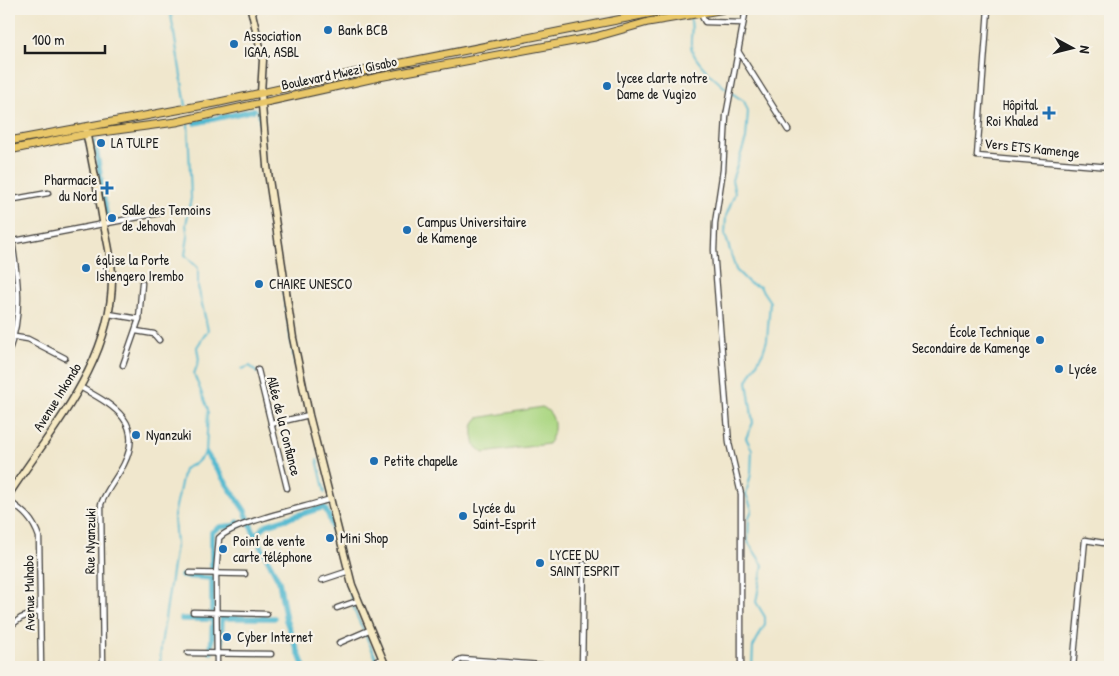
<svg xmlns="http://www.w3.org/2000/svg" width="1119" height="676" viewBox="0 0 1119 676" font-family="'Patrick Hand',sans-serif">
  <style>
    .green { fill: #acd783; stroke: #647a50 }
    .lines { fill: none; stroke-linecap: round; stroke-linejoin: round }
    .stream { stroke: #51b8cf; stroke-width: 2 }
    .canal { stroke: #51b8cf; stroke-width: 5.5 }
    .street-casing { stroke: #3c3a37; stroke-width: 7 }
    .secondary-casing { stroke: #3c3a37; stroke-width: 9 }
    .primary-casing { stroke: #3c3a37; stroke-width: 9 }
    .street { stroke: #fff; stroke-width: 4.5 }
    .secondary { stroke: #f6e9c3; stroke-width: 6 }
    .primary { stroke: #e9c769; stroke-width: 7 }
    .poi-dot { fill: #1f6fb2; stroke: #f7f3e8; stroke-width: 2 }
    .labels { text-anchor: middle; stroke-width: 4.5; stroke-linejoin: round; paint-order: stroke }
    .poi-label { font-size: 14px; fill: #1c1c1c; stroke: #f7f3e8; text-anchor: start }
    .street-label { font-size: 14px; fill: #1c1c1c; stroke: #f7f3e8 }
  </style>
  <rect width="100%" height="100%" fill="#f7f3e8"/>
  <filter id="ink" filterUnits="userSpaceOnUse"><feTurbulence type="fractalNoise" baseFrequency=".02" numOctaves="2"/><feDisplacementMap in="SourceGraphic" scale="10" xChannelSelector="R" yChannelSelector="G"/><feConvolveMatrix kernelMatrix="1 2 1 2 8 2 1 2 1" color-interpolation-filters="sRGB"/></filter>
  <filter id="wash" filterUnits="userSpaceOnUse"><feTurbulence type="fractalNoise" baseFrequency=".0096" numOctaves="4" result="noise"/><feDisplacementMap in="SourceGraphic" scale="20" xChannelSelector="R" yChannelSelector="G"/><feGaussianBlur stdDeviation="1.12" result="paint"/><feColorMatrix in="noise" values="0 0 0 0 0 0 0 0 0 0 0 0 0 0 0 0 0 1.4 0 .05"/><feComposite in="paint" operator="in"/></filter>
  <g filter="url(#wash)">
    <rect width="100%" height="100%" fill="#f0e7cd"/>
    <path class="green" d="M542,407C557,413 557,433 548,444L483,453L475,446C473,436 470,426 478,418Z"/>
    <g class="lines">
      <g class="stream">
        <path d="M170,9L186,106"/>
        <path d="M690,18C694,28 690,35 691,45C691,62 730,93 744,101L748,111L746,139L732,180L735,193L726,216L725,234L736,270L749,283L760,287L770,302L767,340L763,352L747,381L753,423L746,438L752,450L751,474L746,494L752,510L749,517L748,542L763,565L756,602L765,617V624L753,647L752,667"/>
        <path d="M258,111L262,139"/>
        <path d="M280,273L295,364"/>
        <path d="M242,369L250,366L257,373"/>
        <path d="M317,459L325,493"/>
        <path d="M334,534L355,612L380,667"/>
        <path d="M160,667L161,645L176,545L174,516L184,469L196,463L206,453L208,409L194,374L199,360L197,347L208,330L198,287V268L185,255L188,237L186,225L191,198L188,123"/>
      </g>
      <g class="canal">
        <path d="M195,123L254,110"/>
        <path d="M95,142L107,220"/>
        <path d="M206,453L245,511L253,531L279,581L286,620L304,667"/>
        <path d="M255,536L266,525L324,507L329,516L334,534"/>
        <path d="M212,571V532L220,527L239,525L238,522"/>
        <path d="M182,576L212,578V611"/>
        <path d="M182,619H213L211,652"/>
        <path d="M221,650L222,618H274"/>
      </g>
    </g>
  </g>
  <g filter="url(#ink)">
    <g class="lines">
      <g class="street-casing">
        <g id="street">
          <path d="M698,9L705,22L743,23"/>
          <path d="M988,9L977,156L1110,167"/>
          <path d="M738,51L788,130"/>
          <path d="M9,200L48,193"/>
          <path d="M9,242L160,213"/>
          <path d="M109,314L139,319"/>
          <path d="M136,331L154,334L159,340"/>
          <path d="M9,336L28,339L65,358"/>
          <path d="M9,350C23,315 18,278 12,241"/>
          <path d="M123,365L139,319L142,283"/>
          <path d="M258,370L287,488"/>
          <path d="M80,387C112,405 145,421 124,464C117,478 107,489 101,504L103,667"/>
          <path d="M271,424L309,415"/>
          <path d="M9,501C24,512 33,519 39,537L41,667"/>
          <path d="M190,573L245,574"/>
          <path d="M322,580L349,571"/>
          <path d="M337,608L357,601"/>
          <path d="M193,612L267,614"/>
          <path d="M9,627L21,618L40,611"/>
          <path d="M339,643L369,630"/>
          <path d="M188,653L271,654"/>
          <path d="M363,666L382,659"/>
          <path d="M217,667L216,573L219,538C234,522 307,507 331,499"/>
          <path d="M456,667L458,661L462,659L567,667"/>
          <path d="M582,667L584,564"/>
          <path d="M741,667V494L729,443L714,250L715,223L723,170L726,116L746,9"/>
          <path d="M1073,667L1085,540L1110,544"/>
        </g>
      </g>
      <g class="secondary-casing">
        <g id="secondary">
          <path d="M251,9L263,60L261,93L267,166L293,338L309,415L352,585L386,667"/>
          <path d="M9,494C52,428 113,361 112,277C112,258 107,239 103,221C98,191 92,161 86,131"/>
        </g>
      </g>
      <g class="primary-casing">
        <g id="primary">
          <path d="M9,141L215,103L377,68L672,9"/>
          <path d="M9,150L87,134L176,122L379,77L595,37L648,22L725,9"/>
        </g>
      </g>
      <use href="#street" class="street"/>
      <use href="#secondary" class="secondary"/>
      <use href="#primary" class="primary"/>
    </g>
  </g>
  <g class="poi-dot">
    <circle cx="328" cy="30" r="5"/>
    <circle cx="234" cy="44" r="5"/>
    <circle cx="607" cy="86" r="5"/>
    <path d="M1046.5 105.5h5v5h5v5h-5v5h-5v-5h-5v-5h5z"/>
    <circle cx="101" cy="143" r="5"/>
    <path d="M104.5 180.5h5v5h5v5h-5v5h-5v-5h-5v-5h5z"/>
    <circle cx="112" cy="218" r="5"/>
    <circle cx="407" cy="230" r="5"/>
    <circle cx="86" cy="268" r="5"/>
    <circle cx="259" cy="284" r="5"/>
    <circle cx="1040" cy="340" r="5"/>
    <circle cx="1059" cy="369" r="5"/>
    <circle cx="136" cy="435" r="5"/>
    <circle cx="374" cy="461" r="5"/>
    <circle cx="463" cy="516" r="5"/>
    <circle cx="330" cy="538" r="5"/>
    <circle cx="223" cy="549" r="5"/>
    <circle cx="540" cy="563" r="5"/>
    <circle cx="227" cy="637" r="5"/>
  </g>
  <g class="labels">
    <g class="poi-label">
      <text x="338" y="35">Bank BCB</text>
      <text x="244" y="41">Association<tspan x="244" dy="16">IGAA, ASBL</tspan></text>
      <text x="617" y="83">lycee clarte notre<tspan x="617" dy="16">Dame de Vugizo</tspan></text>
      <text x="1038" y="110" text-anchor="end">Hôpital<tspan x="1038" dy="16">Roi Khaled</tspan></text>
      <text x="111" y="148">LA TULPE</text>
      <text x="97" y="185" text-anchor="end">Pharmacie<tspan x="97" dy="16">du Nord</tspan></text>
      <text x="122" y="215">Salle des Temoins<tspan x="122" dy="16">de Jehovah</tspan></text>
      <text x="417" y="227">Campus Universitaire<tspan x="417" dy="16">de Kamenge</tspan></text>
      <text x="96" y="265">église la Porte<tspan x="96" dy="16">Ishengero Irembo</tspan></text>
      <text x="269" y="289">CHAIRE UNESCO</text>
      <text x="1030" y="337" text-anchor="end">École Technique<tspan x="1030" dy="16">Secondaire de Kamenge</tspan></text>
      <text x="1069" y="374">Lycée</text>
      <text x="146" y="440">Nyanzuki</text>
      <text x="384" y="466">Petite chapelle</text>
      <text x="473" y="513">Lycée du<tspan x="473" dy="16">Saint-Esprit</tspan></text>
      <text x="340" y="543">Mini Shop</text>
      <text x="233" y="546">Point de vente<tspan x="233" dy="16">carte téléphone</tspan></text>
      <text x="550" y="560">LYCEE DU<tspan x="550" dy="16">SAINT ESPRIT</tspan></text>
      <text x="237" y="642">Cyber Internet</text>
    </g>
    <g class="street-label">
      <text transform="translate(339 73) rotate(-12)" y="5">Boulevard Mwezi Gisabo</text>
      <text transform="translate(1032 148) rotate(6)" y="5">Vers ETS Kamenge</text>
      <text transform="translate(57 397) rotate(-58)" y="5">Avenue Inkondo</text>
      <text transform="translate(284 426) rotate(76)" y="5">Allée de la Confiance</text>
      <text transform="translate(90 541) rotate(-89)" y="5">Rue Nyanzuki</text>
      <text transform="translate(29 593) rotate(-91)" y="5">Avenue Muhabo</text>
    </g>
  </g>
  <rect width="1119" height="676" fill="none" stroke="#f7f3e8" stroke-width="30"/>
  <g transform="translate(1072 48) rotate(97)" stroke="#f7f3e8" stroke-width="4" paint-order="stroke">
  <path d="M0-4L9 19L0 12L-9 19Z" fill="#1c1c1c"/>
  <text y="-8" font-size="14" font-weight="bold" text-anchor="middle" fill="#1c1c1c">N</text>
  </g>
  <path d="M25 45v8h80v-8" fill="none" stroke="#1c1c1c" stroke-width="2.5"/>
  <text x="32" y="45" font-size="15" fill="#1c1c1c" stroke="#f7f3e8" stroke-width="4" paint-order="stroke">100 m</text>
</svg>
